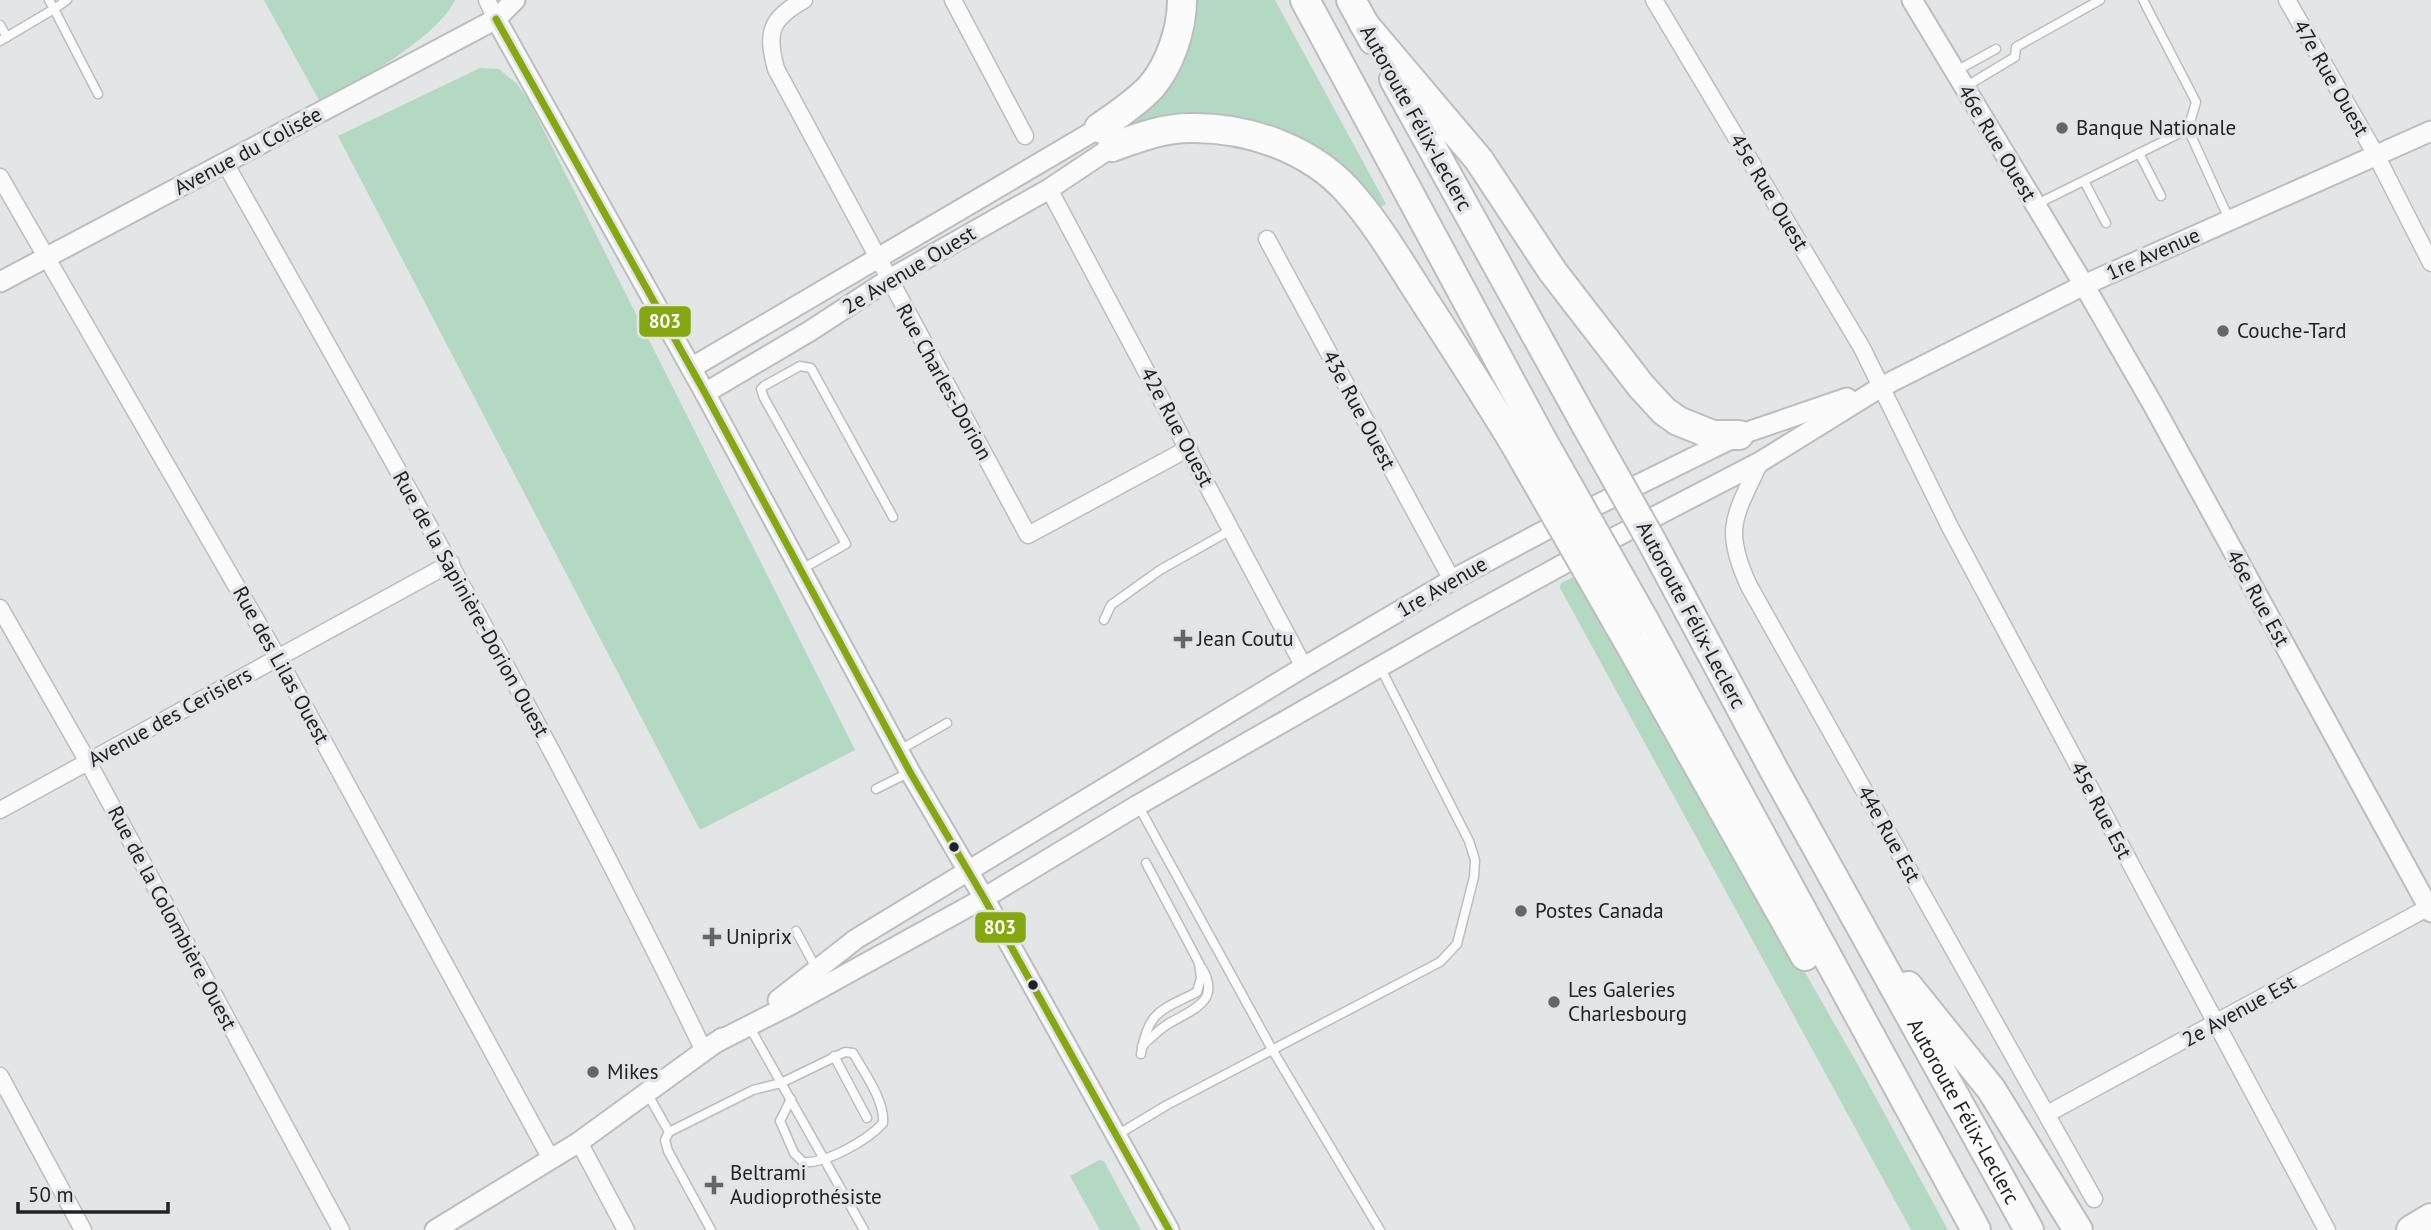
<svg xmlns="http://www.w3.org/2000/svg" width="2431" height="1230" viewBox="0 0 2431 1230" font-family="'PT Sans',sans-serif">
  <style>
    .green { fill: #b4d9c3 }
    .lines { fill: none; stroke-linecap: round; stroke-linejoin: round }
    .service-casing { stroke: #bcbdbf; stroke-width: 11 }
    .minor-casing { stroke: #bcbdbf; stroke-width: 19 }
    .tertiary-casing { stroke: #bcbdbf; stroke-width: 23 }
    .motorway-casing { stroke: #bcbdbf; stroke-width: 32 }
    .service { stroke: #fbfbfb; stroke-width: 8 }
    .minor { stroke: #fbfbfb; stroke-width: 16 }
    .tertiary { stroke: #fbfbfb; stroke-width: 19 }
    .motorway { stroke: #fbfbfb; stroke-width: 28 }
    .motorway-bridge-casing { stroke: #bcbdbf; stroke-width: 32; stroke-linecap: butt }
    .motorway-bridge { stroke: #fbfbfb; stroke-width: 28 }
    .bus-1-casing { stroke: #e2e4e8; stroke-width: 12 }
    .bus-1 { stroke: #85a710; stroke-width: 7 }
    .poi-dot { fill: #656668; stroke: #e2e4e8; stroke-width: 2.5 }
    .bus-dot { fill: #212223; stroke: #e2e4e8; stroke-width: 2.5 }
    .labels { text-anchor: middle; stroke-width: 7; stroke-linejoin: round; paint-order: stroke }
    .street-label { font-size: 21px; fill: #212223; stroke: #e2e4e8 }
    .poi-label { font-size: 21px; fill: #212223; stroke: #e2e4e8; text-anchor: start }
    .line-badge { stroke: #e2e4e8; stroke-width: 2.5 }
    .badge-label { font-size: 19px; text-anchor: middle; font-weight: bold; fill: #fff }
  </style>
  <rect width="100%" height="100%" fill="#e3e5e7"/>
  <g class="green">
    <path d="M264,0H455C438,37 357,82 321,104Z"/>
    <path d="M1197,0H1275L1386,204L1376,210L1317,151L1132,128L1129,122C1144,107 1165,92 1176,74C1190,52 1195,26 1197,0Z"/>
    <path d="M480,68L499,69L517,84L529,101L855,750L700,830L338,136Z"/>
    <path d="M1578,575L1858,1065L1948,1230H1911L1560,588L1561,583Z"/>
    <path d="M1099,1160L1104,1161L1141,1230H1100L1070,1176Z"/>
  </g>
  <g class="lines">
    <g class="service-casing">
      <g id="service">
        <path d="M67,0L54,9L98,94"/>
        <path d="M2143,0L2196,102L2188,129"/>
        <path d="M0,25L7,37"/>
        <path d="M0,41L54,9L49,0"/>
        <path d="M1956,71L1996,49"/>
        <path d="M1965,87L2015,57L2016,47L2100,0"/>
        <path d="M2139,153L2161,196"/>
        <path d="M2084,181L2106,223"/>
        <path d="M2035,205L2188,129L2229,219"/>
        <path d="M802,569L846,544L764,398L761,389L764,386L800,366L811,368L893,517"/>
        <path d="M1104,620L1111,605L1160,570L1231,530"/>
        <path d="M898,751L947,723"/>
        <path d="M876,789L910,772"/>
        <path d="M1139,807L1273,1051L1380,1230"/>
        <path d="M796,931L816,968"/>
        <path d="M749,1026L864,1230"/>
        <path d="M1142,1046C1151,1038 1158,1030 1168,1024C1191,1010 1222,1002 1202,968"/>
        <path d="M1141,1054C1148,1010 1162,1010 1197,992L1201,978L1199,963L1146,863"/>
        <path d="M834,1056L867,1118"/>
        <path d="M647,1093L669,1132L753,1090L781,1083L845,1052L853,1053C864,1072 885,1101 883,1123C868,1140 826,1164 803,1162L794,1153L780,1121L791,1099"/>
        <path d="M669,1132L665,1140L668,1151L711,1230"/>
        <path d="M1117,1135L1167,1105L1440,962L1457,944L1474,877L1475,860L1469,841L1380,667"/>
      </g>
    </g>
    <g class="minor-casing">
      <g id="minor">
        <path d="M487,0L496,19"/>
        <path d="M804,0C770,19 766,32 776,69L1028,535L1189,448"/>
        <path d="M953,0L1025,136"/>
        <path d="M1654,0L1862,348L1950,527L2327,1230"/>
        <path d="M2287,0L2376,155L2431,263"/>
        <path d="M225,163C390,456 558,748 704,1051"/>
        <path d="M0,177L278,658L551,1159"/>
        <path d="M1049,189L1304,667"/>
        <path d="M1267,239L1452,580"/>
        <path d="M1760,462C1735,516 1722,528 1749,586L2094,1199"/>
        <path d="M0,608L88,762L341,1230"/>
        <path d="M0,810L451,563"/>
        <path d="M0,1076L83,1230"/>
        <path d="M2047,1114L2431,906"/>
        <path d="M579,1142L626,1230"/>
      </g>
    </g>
    <g class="tertiary-casing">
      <g id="tertiary">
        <path d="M1912,0L2084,285L2152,403L2431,912"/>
        <path d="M496,19L705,393L910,772L984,898L1169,1230"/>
        <path d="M0,282L496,19L515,0"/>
        <path d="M691,368L1099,128"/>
        <path d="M705,393L810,331L888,280L1049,189L1112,147"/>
        <path d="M778,1000L856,939L1304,667L1452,580L1540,533L1739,435L1847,398"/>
        <path d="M713,1044L792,1004L984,898L1138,805L1467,617L1571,560L1760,462L1881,387L2084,285L2431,131"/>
        <path d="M435,1230L579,1142L722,1038"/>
      </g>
    </g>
    <g class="motorway-casing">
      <g id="motorway">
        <path d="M1305,0L1541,438"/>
        <path d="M1351,0L1373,40"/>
        <path d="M1364,24L1479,160L1553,272L1641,386L1664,411L1678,421L1713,435H1739"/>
        <path d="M1394,79L1586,425"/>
        <path d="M1099,128C1116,116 1136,103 1151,87C1170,65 1182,29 1182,0"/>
        <path d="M1112,147C1137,138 1163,128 1190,128C1247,127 1309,148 1348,191C1375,221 1397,258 1418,291C1451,342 1484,393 1515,444"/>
        <path id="s1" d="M1652,542L1774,770L2029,1230"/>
        <path d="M1644,620L1976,1230"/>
        <path d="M1628,641L1805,956"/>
        <path d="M1908,986L1991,1089L2078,1230"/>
        <path d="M2411,1230L2431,1218"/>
      </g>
    </g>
    <use href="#service" class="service"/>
    <use href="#minor" class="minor"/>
    <use href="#tertiary" class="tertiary"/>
    <use href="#motorway" class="motorway"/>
    <g class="motorway-bridge-casing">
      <g id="motorway-bridge">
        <path d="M1586,425L1652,542"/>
        <path d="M1541,438L1644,620"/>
        <path d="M1515,444L1628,641"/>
      </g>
    </g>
    <use href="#motorway-bridge" class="motorway-bridge"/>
    <g class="bus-1-casing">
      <path id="bus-1" d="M496,19L705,393L910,772L984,898L1169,1230"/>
    </g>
    <use href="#bus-1" class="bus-1"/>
  </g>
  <g class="poi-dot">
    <circle cx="2062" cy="128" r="7"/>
    <circle cx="2223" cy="331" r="7"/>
    <path d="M1179.5 628.5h7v7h7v7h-7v7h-7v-7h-7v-7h7z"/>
    <circle cx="1521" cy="911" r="7"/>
    <path d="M708.5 926.5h7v7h7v7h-7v7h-7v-7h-7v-7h7z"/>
    <circle cx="1554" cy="1002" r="7"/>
    <circle cx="593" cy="1072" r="7"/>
    <path d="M710.5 1174.5h7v7h7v7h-7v7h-7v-7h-7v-7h7z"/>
  </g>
  <g class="bus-dot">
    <circle cx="954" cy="847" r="6"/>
    <circle cx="1033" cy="985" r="6"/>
  </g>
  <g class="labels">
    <g class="street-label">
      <text transform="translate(2331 78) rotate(60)" y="7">47e Rue Ouest</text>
      <text transform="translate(1416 118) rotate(61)" y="7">Autoroute Félix-Leclerc</text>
      <text transform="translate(1997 143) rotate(59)" y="7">46e Rue Ouest</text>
      <text transform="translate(248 151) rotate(-28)" y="7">Avenue du Colisée</text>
      <text transform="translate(1769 192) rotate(59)" y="7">45e Rue Ouest</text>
      <text transform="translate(2153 254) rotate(-24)" y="7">1re Avenue</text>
      <text transform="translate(909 270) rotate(-31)" y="7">2e Avenue Ouest</text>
      <text transform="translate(944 382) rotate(61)" y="7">Rue Charles-Dorion</text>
      <text transform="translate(1359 410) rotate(62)" y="7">43e Rue Ouest</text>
      <text transform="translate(1177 427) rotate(62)" y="7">42e Rue Ouest</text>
      <text transform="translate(1442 587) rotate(-30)" y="7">1re Avenue</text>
      <text transform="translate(2258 598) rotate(61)" y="7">46e Rue Est</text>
      <text transform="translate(471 604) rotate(61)" y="7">Rue de la Sapinière-Dorion Ouest</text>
      <text transform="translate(1691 615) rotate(62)" y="7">Autoroute Félix-Leclerc</text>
      <text transform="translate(281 665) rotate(61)" y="7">Rue des Lilas Ouest</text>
      <text transform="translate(170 717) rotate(-29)" y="7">Avenue des Cerisiers</text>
      <text transform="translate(2101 810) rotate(62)" y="7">45e Rue Est</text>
      <text transform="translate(1889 834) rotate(61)" y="7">44e Rue Est</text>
      <text transform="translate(172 918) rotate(62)" y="7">Rue de la Colombière Ouest</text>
      <text transform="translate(2239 1011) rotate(-29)" y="7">2e Avenue Est</text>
      <text dy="7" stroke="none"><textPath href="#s1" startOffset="649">Autoroute Félix-Leclerc</textPath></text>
    </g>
    <g class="poi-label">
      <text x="2076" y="135">Banque Nationale</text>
      <text x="2237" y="338">Couche-Tard</text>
      <text x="1197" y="646">Jean Coutu</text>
      <text x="1535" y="918">Postes Canada</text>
      <text x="726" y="944">Uniprix</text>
      <text x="1568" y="997">Les Galeries<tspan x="1568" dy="24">Charlesbourg</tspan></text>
      <text x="607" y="1079">Mikes</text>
      <text x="730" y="1180">Beltrami<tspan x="730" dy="24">Audioprothésiste</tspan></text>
    </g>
  </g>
  <g class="line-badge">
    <rect x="638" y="305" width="54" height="33" rx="7" fill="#85a710"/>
    <rect x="974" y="911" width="53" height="33" rx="7" fill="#85a710"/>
  </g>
  <g class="badge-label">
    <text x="665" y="328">803</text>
    <text x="1000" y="934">803</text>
  </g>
  <path d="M18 1202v10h150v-10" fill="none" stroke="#212223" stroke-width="3.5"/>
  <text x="28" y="1202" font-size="21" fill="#212223" stroke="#e2e4e8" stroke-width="5" paint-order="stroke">50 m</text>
</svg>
